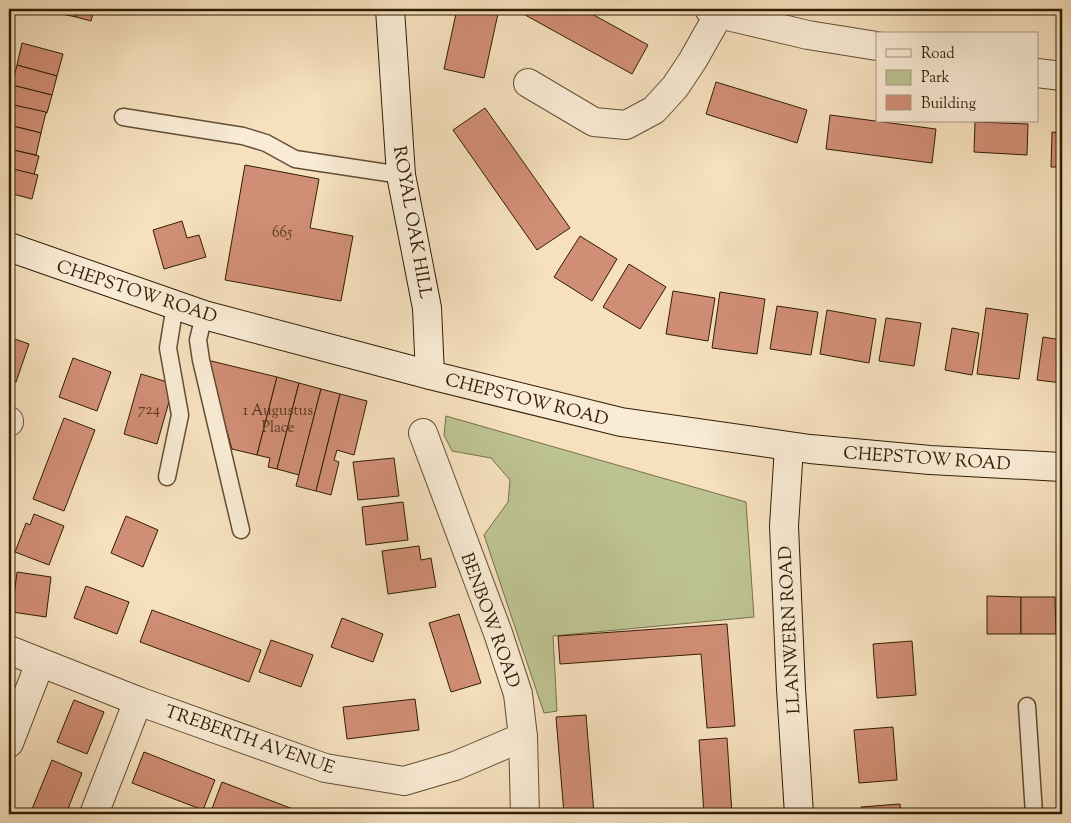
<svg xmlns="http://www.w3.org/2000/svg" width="1071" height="823" viewBox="0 0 1071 823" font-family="'Sorts Mill Goudy',serif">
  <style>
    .green { fill: #bdc291; stroke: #76704b }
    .building { fill: #d18e76; stroke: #301d05 }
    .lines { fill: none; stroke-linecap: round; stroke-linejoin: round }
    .lane-casing { stroke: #624e33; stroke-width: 19 }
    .street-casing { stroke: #624e33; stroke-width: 30 }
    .secondary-casing { stroke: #301d05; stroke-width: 30 }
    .lane { stroke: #f9ebd5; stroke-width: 16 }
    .street { stroke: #f9ebd5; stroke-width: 28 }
    .secondary { stroke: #f9ebd5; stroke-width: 28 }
    .labels { text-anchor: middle; stroke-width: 4; stroke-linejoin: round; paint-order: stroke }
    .number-label { font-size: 15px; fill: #583921 }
    .street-label { font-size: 18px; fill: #301d05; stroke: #f9ebd5 }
  </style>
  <rect width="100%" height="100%" fill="#f6e0be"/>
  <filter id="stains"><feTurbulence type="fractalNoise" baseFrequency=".004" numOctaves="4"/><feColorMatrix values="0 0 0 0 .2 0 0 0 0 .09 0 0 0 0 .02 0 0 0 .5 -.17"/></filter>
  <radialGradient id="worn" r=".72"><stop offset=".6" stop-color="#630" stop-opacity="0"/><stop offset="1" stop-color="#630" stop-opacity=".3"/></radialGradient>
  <path class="green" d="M446,416L746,502L754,617L553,636L557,711L544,713L484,535L508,502L510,480L491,458L452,451L444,435Z"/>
  <g class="building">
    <path d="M64,9H78L76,17L62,14Z"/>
    <path d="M78,9H94L91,21L76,17Z"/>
    <path d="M457,9H499L484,78L444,69Z"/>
    <path d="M519,9H583L648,45L632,74L518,11Z"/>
    <path d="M22,43L63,54L57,76L17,65Z"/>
    <path d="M17,65L57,76L52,95L12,85Z"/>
    <path d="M716,82L807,110L797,143L706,114Z"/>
    <path d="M12,85L52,95L47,113L9,104Z"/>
    <path d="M9,104L46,112L41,133L9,125Z"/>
    <path d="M485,108L570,228L537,250L453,130Z"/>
    <path d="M830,115L936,129L932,163L826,149Z"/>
    <path d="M975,122L1028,124L1027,155L974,152Z"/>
    <path d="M9,125L41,133L36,155L9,149Z"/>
    <path d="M1052,132L1062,133V167H1051Z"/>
    <path d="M9,149L39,156L34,175L9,168Z"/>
    <path d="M245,165L319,179L310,228L353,236L341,301L225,280Z"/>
    <path d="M9,168L38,175L32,199L9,193Z"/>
    <path d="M182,221L187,238L199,235L206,257L164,269L153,230Z"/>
    <path d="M580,236L617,259L592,301L554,277Z"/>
    <path d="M629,264L666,287L640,329L603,307Z"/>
    <path d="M673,291L715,298L708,341L666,334Z"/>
    <path d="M720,292L765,299L757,354L712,348Z"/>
    <path d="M777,306L818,312L811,355L770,349Z"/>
    <path d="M986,308L1028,314L1019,379L977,374Z"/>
    <path d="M827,310L876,319L869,363L820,354Z"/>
    <path d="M886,318L921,323L914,366L879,361Z"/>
    <path d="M952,328L979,333L972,375L945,370Z"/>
    <path d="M9,337L29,344L16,382L9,379Z"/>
    <path d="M1043,337L1062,340V383L1037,380Z"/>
    <path d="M73,358L111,372L97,411L59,397Z"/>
    <path d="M207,360L277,377L257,455L232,449Z"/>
    <path d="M141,374L174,384L157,444L124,434Z"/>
    <path d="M277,377L299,383L277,469L268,467L270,458L257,455Z"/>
    <path d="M299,383L321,389L299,475L277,469Z"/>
    <path d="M321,389L340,394L316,491L296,486Z"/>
    <path d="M340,394L367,401L354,455L337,450L334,460L339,462L331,495L316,491Z"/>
    <path d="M64,418L95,430L64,511L33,499Z"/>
    <path d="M394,458L399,496L358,500L353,462Z"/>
    <path d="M403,502L408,540L366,545L362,507Z"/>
    <path d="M34,514L64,526L49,565L15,552L26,523L30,525Z"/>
    <path d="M126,516L158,530L143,567L111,553Z"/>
    <path d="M419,546L421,560L431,558L436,587L388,594L382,551Z"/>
    <path d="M17,572L51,577L46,617L12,612Z"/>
    <path d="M86,586L129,602L117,634L74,618Z"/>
    <path d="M987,596L1021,597V634H987Z"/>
    <path d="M1021,597H1055L1056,634H1021Z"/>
    <path d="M152,610L261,650L249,682L140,642Z"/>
    <path d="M459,614L481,683L451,692L429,623Z"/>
    <path d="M342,618L383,634L373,662L331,647Z"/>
    <path d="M727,624L735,726L707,728L701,654L560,664L558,636Z"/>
    <path d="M271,640L313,655L301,687L259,672Z"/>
    <path d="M912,641L916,695L877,698L873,644Z"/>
    <path d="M415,699L419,730L347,739L343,707Z"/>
    <path d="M74,700L104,712L87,754L57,742Z"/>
    <path d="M586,715L594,814H564L556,717Z"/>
    <path d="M893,727L897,780L859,783L854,730Z"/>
    <path d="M727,738L732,814H704L699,740Z"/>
    <path d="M144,752L215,780L203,810L132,783Z"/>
    <path d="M52,760L82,773L66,814H30Z"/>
    <path d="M222,782L306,814H210Z"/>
    <path d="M900,804L901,814H862L861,807Z"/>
  </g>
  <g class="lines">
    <g class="lane-casing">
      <g id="lane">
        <path d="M123,117L243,136L266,143L295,159L401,175"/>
        <path d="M204,315L198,340L201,360L241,530"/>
        <path d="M167,477L180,415L168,348L175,305"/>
        <path d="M1027,706L1034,814"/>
      </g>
    </g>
    <g class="street-casing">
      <g id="street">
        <path d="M709,9L719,14L808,35L877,46"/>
        <path d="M1037,73L1062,76"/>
        <path d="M528,83L594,122L626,125L654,110L675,87L693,60L719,14"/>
        <path d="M9,421V422"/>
        <path d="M423,433L498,633L518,694L523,737L525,814"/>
        <path d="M9,650L138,701L325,768L404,781L455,766L523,737"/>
        <path d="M9,743L40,663"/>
        <path d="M94,814L138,701"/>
      </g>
    </g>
    <g class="secondary-casing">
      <g id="secondary">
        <path d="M390,9L401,175L427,308L430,375"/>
        <path d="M9,247L204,315L430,375L621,422L810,449L930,460L1062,467"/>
        <path d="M789,447L784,526L791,689L799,814"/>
      </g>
    </g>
    <use href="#lane" class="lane"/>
    <use href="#street" class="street"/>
    <use href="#secondary" class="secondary"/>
  </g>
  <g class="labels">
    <g class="number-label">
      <text x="282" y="237">665</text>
      <text x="149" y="414">724</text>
      <text x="278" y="415">1 Augustus<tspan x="278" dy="17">Place</tspan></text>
    </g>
    <g class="street-label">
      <text transform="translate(413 222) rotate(80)" y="6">ROYAL OAK HILL</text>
      <text transform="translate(137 291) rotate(18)" y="6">CHEPSTOW ROAD</text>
      <text transform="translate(527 399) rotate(14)" y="6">CHEPSTOW ROAD</text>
      <text transform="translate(927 458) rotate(4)" y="6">CHEPSTOW ROAD</text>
      <text transform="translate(491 620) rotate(70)" y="6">BENBOW ROAD</text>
      <text transform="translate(789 630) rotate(-93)" y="6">LLANWERN ROAD</text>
      <text transform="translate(250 739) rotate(19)" y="6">TREBERTH AVENUE</text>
    </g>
  </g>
  <rect width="1071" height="823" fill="none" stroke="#f6e0be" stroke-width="30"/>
  <rect x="10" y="10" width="1051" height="803" fill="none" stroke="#301d05" stroke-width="2.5"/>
  <rect x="15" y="15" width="1041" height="793" fill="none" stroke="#301d05"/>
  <rect x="876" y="32" width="162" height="90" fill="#f9ebd5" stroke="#a99982"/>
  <rect x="886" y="49" width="25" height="8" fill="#f9ebd5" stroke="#a99982"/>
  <text x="921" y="58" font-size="15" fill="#301d05">Road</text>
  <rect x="886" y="70" width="25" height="15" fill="#bdc291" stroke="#a99982"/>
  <text x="921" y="82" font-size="15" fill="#301d05">Park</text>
  <rect x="886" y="95" width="25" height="15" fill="#d18e76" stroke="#a99982"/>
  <text x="921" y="108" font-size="15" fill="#301d05">Building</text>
  <rect width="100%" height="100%" filter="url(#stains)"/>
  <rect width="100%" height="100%" fill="url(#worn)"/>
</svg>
